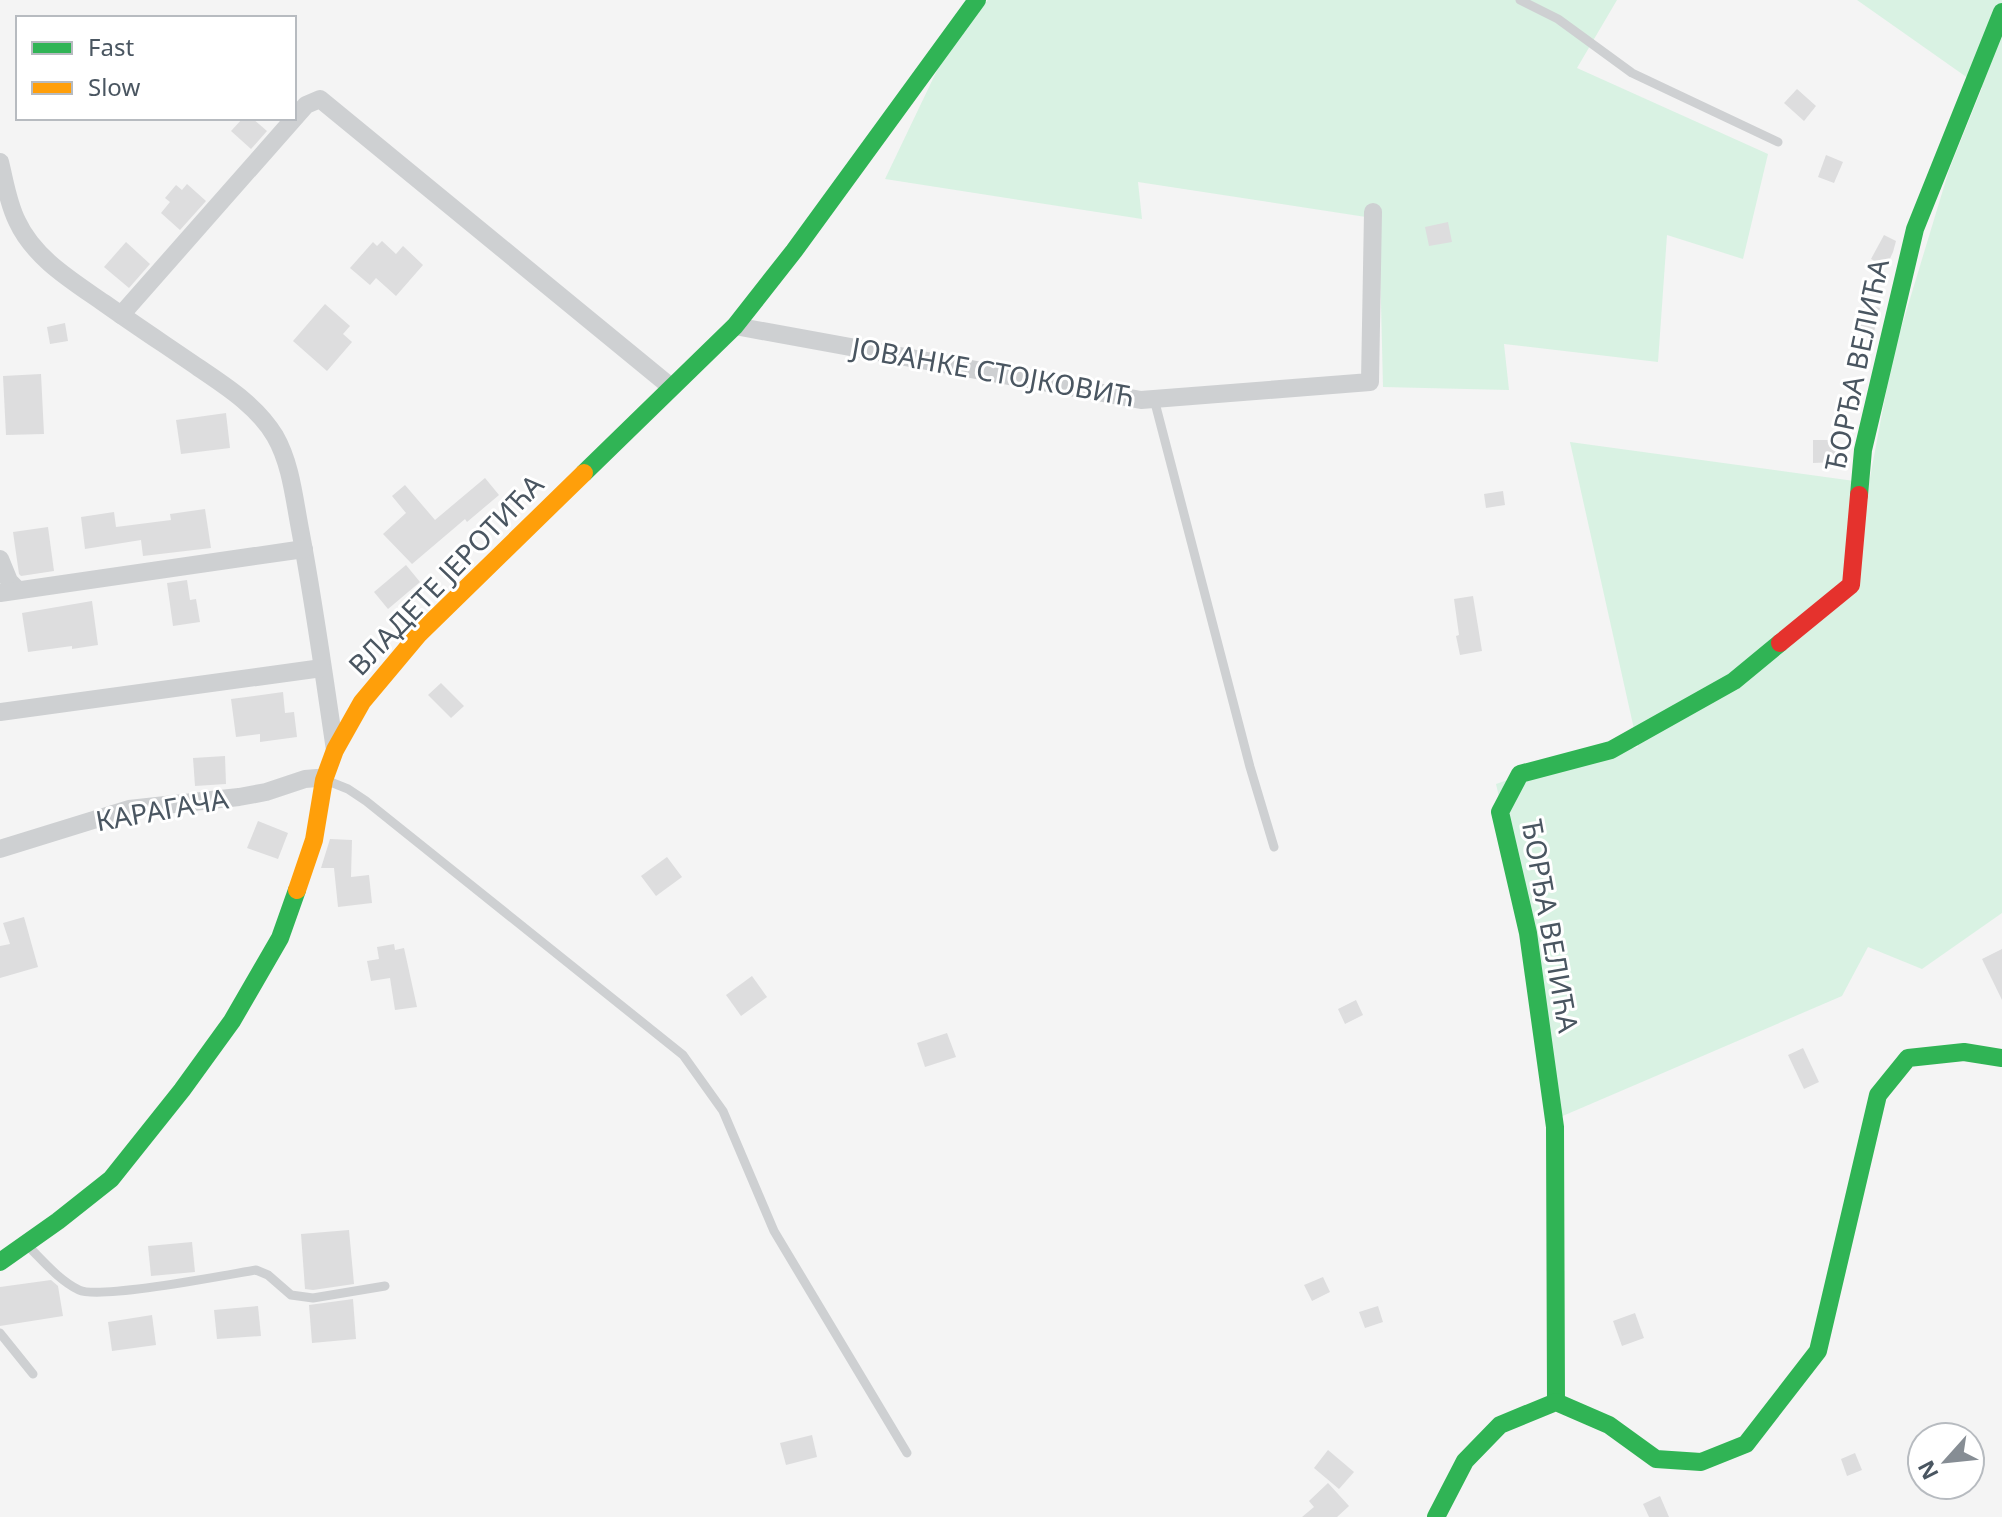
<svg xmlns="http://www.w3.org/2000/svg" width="2002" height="1517" viewBox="0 0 2002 1517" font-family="'Noto Sans',sans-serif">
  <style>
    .green { fill: #d9f2e3 }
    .building { fill: #ddddde }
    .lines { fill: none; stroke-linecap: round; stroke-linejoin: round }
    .lane { stroke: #ced0d2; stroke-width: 9 }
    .street { stroke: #ced0d2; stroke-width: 18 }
    .fast { stroke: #30b455; stroke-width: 18 }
    .slow { stroke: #ff9f0a; stroke-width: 18 }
    .jam { stroke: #e5322d; stroke-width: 18 }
    .labels { text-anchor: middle; stroke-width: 6; stroke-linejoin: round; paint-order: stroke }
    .street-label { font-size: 28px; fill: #4a5661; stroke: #fff }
  </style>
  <rect width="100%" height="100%" fill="#f4f4f4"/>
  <g class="green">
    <path d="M988,0H1617L1577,68L1768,154L1743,259L1667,235L1658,362L1504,344L1509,390L1383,387L1379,219L1138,182L1142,219L885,179L952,39Z"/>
    <path d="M1857,0H2002V913L1922,969L1868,947L1842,996L1558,1118L1528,921L1496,784L1555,764L1638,747L1570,442L1869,483L1893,355L1949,170L1982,88Z"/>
  </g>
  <g class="building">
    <path d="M1797,89L1816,106L1804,121L1784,103Z"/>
    <path d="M243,118H252L267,131L251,149L231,131Z"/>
    <path d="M1826,155L1843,162L1834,183L1818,177Z"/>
    <path d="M187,184L206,201L180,230L161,213L170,202L165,198L176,185L182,190Z"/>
    <path d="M1448,222L1452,242L1429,246L1425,227Z"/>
    <path d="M1884,235L1896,241L1893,252L1886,267L1871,259Z"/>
    <path d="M382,241L396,254L403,246L423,265L396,296L376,278L370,285L350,268L373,242L377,246Z"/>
    <path d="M126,242L150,264L129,288L104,267Z"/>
    <path d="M325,304L350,326L343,334L352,342L327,371L293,341Z"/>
    <path d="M1864,304L1880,308L1874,332L1859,328Z"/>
    <path d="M65,323L68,341L50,344L47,327Z"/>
    <path d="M41,374L44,434L6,435L3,376Z"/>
    <path d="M226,413L230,448L181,454L176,420Z"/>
    <path d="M1813,440H1836V462L1813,463Z"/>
    <path d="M485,478L499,495L467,522L465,519L412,564L383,534L406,513L392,496L405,485L435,520Z"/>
    <path d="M1503,491L1505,505L1486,508L1484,494Z"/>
    <path d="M205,509L211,548L143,556L141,540L85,549L81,517L114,512L116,527L171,520L170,514Z"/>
    <path d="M48,527L54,571L21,576L19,574L13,532Z"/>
    <path d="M406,565L420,582L388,609L374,592Z"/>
    <path d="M187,580L190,600L196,599L200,622L173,626L167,583Z"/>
    <path d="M1473,596L1482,651L1460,655L1456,636L1459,635L1454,599Z"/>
    <path d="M92,601L98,645L72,649V646L28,652L22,613Z"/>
    <path d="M441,683L464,706L451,718L428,695Z"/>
    <path d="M283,692L285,713L294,712L297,737L260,742V734L236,737L231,699Z"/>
    <path d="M225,756L226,784L195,786L193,758Z"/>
    <path d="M258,821L288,833L278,859L247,848Z"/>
    <path d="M330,839L352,840L351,877L369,875L372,903L338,907L334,868H321Z"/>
    <path d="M667,857L682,877L656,896L641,876Z"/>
    <path d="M24,917L38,967L0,978V946L10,944L3,923Z"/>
    <path d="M394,944L395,950L404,948L417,1007L395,1010L390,978L371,981L367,961L379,959L377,947Z"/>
    <path d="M2002,949V1000L1982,959Z"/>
    <path d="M752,976L767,997L741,1016L726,995Z"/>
    <path d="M1356,1000L1363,1015L1345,1024L1338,1009Z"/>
    <path d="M947,1033L956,1057L925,1067L917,1043Z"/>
    <path d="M1803,1048L1819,1082L1804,1089L1788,1055Z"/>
    <path d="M349,1230L354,1284L313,1290L305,1289L301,1234Z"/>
    <path d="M192,1242L195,1272L151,1276L148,1246Z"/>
    <path d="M1323,1277L1330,1292L1312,1301L1304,1285Z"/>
    <path d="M51,1280L58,1286L63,1316L0,1326V1287Z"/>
    <path d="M353,1299L356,1339L312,1343L309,1305Z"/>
    <path d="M258,1306L261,1336L217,1339L214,1310Z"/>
    <path d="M1378,1306L1383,1322L1365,1328L1359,1312Z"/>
    <path d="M1635,1313L1644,1338L1622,1346L1613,1321Z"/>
    <path d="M152,1315L156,1345L112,1351L108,1322Z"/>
    <path d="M812,1435L817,1457L786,1465L780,1443Z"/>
    <path d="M1328,1450L1354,1472L1339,1489L1314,1468Z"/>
    <path d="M1855,1453L1862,1470L1847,1476L1841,1459Z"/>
    <path d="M1328,1483L1349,1506L1337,1517H1302L1314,1507L1309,1501Z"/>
    <path d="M1660,1496L1669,1517H1649L1643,1504Z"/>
  </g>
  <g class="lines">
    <g class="lane">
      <path d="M1520,0L1558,19L1632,73L1778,142"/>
      <path d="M1154,399L1250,767L1274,847"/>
      <path d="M328,781L348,789L366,801L683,1055L723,1111L774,1231L907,1453"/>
      <path d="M28,1246C44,1262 59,1280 79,1290C99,1300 226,1275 256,1270L268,1275L291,1295L313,1298L385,1286"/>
      <path d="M0,1333L33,1374"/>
    </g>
    <g class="street">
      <path d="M0,162C5,182 8,203 17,221C34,258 71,280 104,303C135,325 167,346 199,368C227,387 257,406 275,436C291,464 294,498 300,529C314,602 324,676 335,750"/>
      <path d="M121,315L306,105L320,99L671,387"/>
      <path d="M735,326L1141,400L1370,382L1373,212"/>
      <path d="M0,559L9,581L18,590"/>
      <path d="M0,593L304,549"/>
      <path d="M0,712L322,668"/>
      <path d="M0,849L129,809L239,797L266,792L305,779L317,778L324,780"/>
    </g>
    <g class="fast">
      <path d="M584,473L735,326L794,251L977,0"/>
      <path d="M1859,495L1863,450L1915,229L2002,12"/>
      <path d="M0,1262L58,1221L111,1179L182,1090L232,1021L280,938L297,890"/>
      <path d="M1556,1402L1555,1127L1528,933L1500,812L1520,774L1611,750L1734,681L1780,643"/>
      <path d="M1436,1517L1465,1461L1500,1425L1556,1402L1609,1425L1656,1459L1701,1462L1746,1444L1818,1351L1878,1095L1908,1058L1964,1052L2002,1058"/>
    </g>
    <path class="slow" d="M297,890L314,840L324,780L335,750L362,702L419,634L584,473"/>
    <path class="jam" d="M1780,643L1851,585L1859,495"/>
  </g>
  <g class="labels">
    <g class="street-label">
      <text transform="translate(1857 365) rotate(-78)" y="10">ЂОРЂА ВЕЛИЋА</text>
      <text transform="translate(993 372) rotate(10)" y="10">ЈОВАНКЕ СТОЈКОВИЋ</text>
      <text transform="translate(446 575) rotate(-46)" y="10">ВЛАДЕТЕ ЈЕРОТИЋА</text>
      <text transform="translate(162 810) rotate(-10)" y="10">КАРАГАЧА</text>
      <text transform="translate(1550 926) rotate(80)" y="10">ЂОРЂА ВЕЛИЋА</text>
    </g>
  </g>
  <rect x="16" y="16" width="280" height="104" fill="#ffffff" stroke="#b7bbc0" stroke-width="2"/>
  <rect x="32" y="42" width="40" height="12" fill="#30b455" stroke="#b7bbc0" stroke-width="2"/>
  <text x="88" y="56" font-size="24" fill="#4a5661">Fast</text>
  <rect x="32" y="82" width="40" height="12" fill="#ff9f0a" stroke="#b7bbc0" stroke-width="2"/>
  <text x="88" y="96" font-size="24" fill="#4a5661">Slow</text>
  <g transform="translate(1946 1461) rotate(243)"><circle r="38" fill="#ffffff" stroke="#b7bbc0" stroke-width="2"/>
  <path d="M0-6L14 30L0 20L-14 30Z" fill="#868d94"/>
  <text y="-12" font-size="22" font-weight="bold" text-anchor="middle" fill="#4a5661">N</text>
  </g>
</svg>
